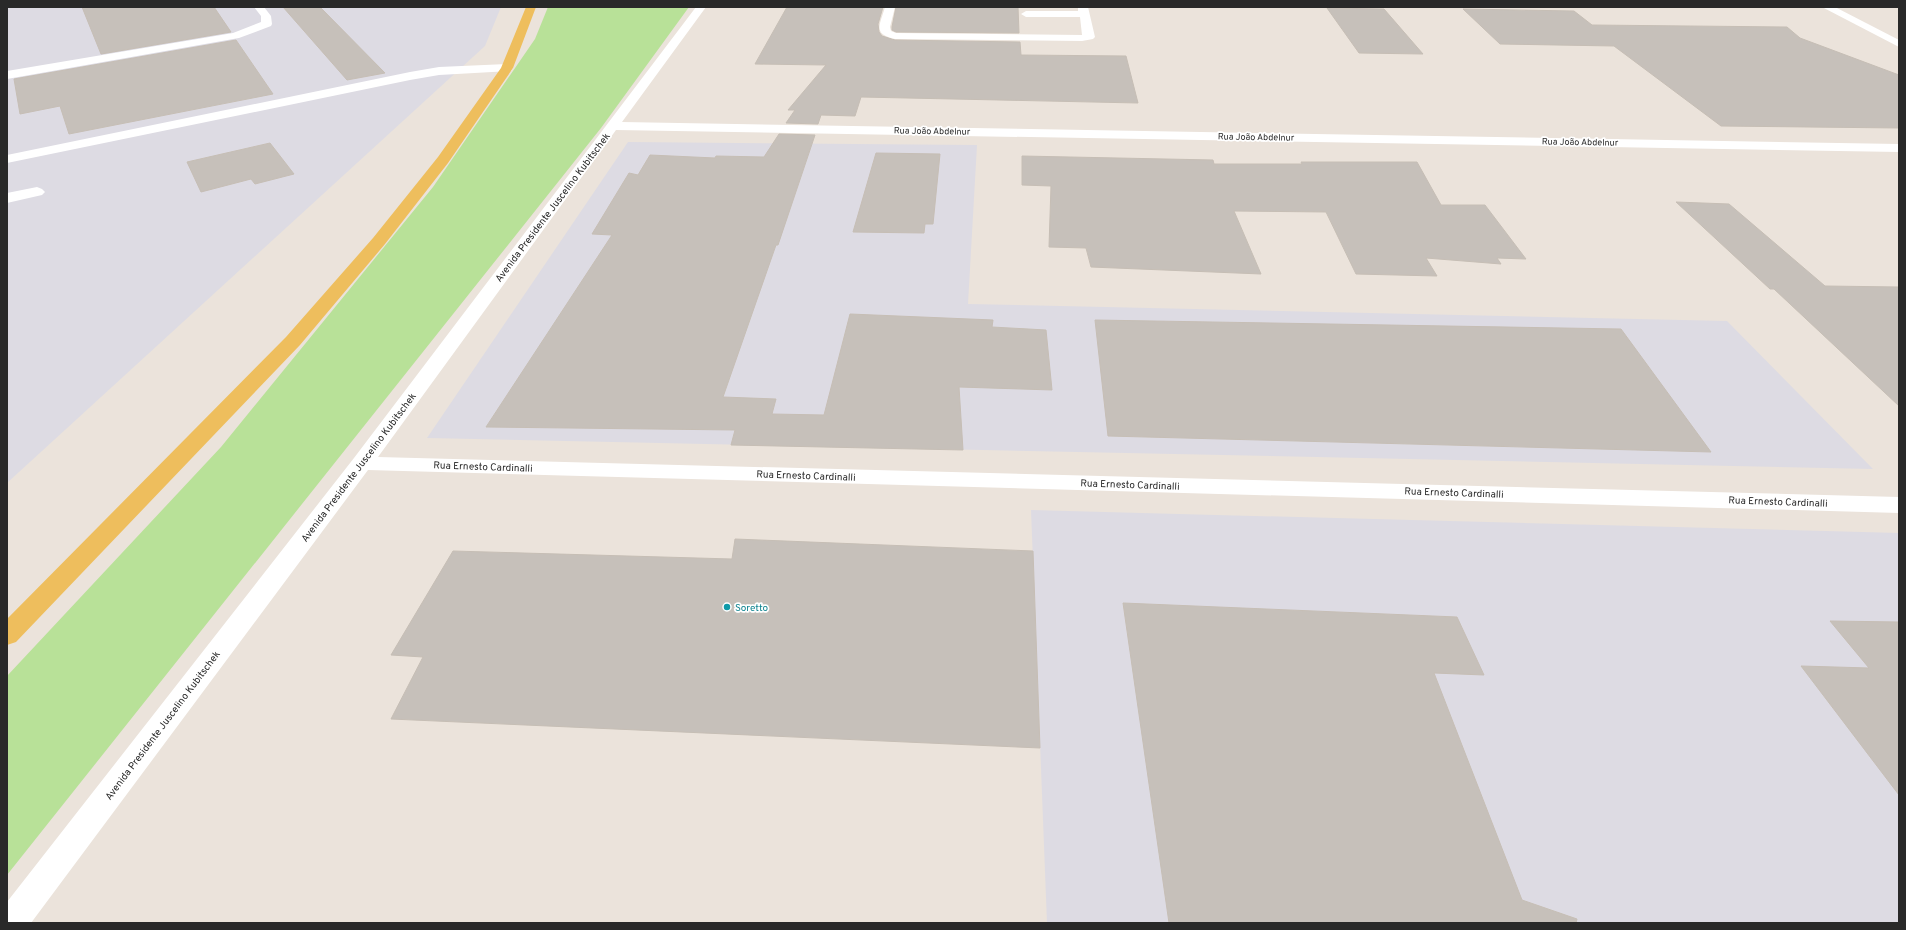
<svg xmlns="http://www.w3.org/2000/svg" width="1906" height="930" viewBox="0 0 1906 930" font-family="Overpass,sans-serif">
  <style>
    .industrial { fill: #dddbe3 }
    .green { fill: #b8e198 }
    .building { fill: #c6c0ba; stroke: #c6beb5 }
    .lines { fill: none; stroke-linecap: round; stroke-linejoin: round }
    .minor { fill: #fff; fill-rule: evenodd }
    .major { fill: #eebe5d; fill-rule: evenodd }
    .culture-dot { fill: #0f9aa8; stroke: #fff; stroke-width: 1.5 }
    .labels { text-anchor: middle; stroke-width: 3.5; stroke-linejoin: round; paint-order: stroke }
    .far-street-label { font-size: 9px; fill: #292929; stroke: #fff }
    .street-label { font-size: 10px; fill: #292929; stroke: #fff }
    .culture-label { font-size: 10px; fill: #0d838f; stroke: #fff; text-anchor: start }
  </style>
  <rect width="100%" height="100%" fill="#ebe3db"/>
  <g class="industrial">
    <path d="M7,7H501L485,46L7,483Z"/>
    <path d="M628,142L977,145L968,304L1727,321L1873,469L427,438Z"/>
    <path d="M1031,510L1899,533V923H1047Z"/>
  </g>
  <path class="green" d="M548,7H689L601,128L7,875V676L221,447L433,187L535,39Z"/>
  <g class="building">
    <path d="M82,7H214L231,32L101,54Z"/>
    <path d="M283,7H320L385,73L347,80Z"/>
    <path d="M787,7H883L878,24L879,32L882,36L895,40L1020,42L1021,55L1126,56L1138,103L861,97L855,116L821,115L818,124L786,123L795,110H788L826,65L755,64Z"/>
    <path d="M896,7H1018L1019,33L896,32L892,30V27Z"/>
    <path d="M1327,8L1384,9L1423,54L1359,53Z"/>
    <path d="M1463,9L1574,11L1592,25L1787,27L1800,38L1899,75V128L1721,126L1614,46L1500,44Z"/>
    <path d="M236,40L273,94L69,134L60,106L20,114L14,79Z"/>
    <path d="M779,134L815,135L778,245H776L723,397L776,399L772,414L824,415L850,314L993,320L992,327L1046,330L1052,390L959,387L963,450L731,445L735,430L486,427L612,235L592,234L629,173L638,175L650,155L715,158L716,156L764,157Z"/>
    <path d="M270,143L294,174L255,184L251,179L201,192L187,162Z"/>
    <path d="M876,153L940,154L933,224H925L924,233L853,232Z"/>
    <path d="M1022,156L1213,160L1214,164H1302L1301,162H1417L1441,205H1485L1526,259L1497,258L1501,264L1426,258L1437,276L1356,274L1326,212L1234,211L1261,274L1091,267L1086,248L1049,247L1051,186L1022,185Z"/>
    <path d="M1676,202L1729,204L1825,286L1899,287V406L1774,289H1770Z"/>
    <path d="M1095,320L1621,329L1711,452L1108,436Z"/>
    <path d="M735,539L1033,551L1040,748L391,719L423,657L391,655L453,551L732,559Z"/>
    <path d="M1123,603L1457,617L1484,675L1434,673L1522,900L1577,919L1576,923H1169Z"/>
    <path d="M1830,621L1899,622V795L1801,666L1869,668Z"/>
  </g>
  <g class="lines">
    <g class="minor">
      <path d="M254,7H264L271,16L272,24L271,26L239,38L7,79V71L233,33L261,22V16Z"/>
      <path d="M696,7H706L622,122L1899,144V152L616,130L378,457L1899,497V513L368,470L31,923H7V902L354,458Z"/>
      <path d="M885,7H895L890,27L891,31L896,33L1082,35L1080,17H1026L1021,14L1026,11H1078V7H1088L1095,37L1093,39L1082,41L895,39C872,34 880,25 885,7Z"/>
      <path d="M1822,7H1835L1899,40V47Z"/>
      <path d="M507,64L513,68L511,71L439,75L410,80L7,163V155L410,72L439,67Z"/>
      <path d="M37,187L42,189L45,192L42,195L7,203V193Z"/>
    </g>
    <path class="major" d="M526,7H536L513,68L448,163L385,244L300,345L16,642L7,645V619L286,337L373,238L438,157L501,68Z"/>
  </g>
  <circle class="culture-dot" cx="727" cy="607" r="4"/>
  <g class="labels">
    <g class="far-street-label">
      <text transform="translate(932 131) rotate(1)" y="3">Rua João Abdelnur</text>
      <text transform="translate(1256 137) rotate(1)" y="3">Rua João Abdelnur</text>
      <text transform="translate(1580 142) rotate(1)" y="3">Rua João Abdelnur</text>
    </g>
    <g class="street-label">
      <text transform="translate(552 207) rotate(-53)" y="4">Avenida Presidente Juscelino Kubitschek</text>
      <text transform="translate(483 466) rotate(2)" y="4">Rua Ernesto Cardinalli</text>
      <text transform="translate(358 467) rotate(-53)" y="4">Avenida Presidente Juscelino Kubitschek</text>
      <text transform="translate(806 475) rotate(2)" y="4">Rua Ernesto Cardinalli</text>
      <text transform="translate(1130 484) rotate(2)" y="4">Rua Ernesto Cardinalli</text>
      <text transform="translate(1454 492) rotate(2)" y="4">Rua Ernesto Cardinalli</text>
      <text transform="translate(1778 501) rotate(2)" y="4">Rua Ernesto Cardinalli</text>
      <text transform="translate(162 725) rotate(-53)" y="4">Avenida Presidente Juscelino Kubitschek</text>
    </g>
    <g class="culture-label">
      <text x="735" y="611">Soretto</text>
    </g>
  </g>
  <rect width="1906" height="930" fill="none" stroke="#292929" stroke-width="16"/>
</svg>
